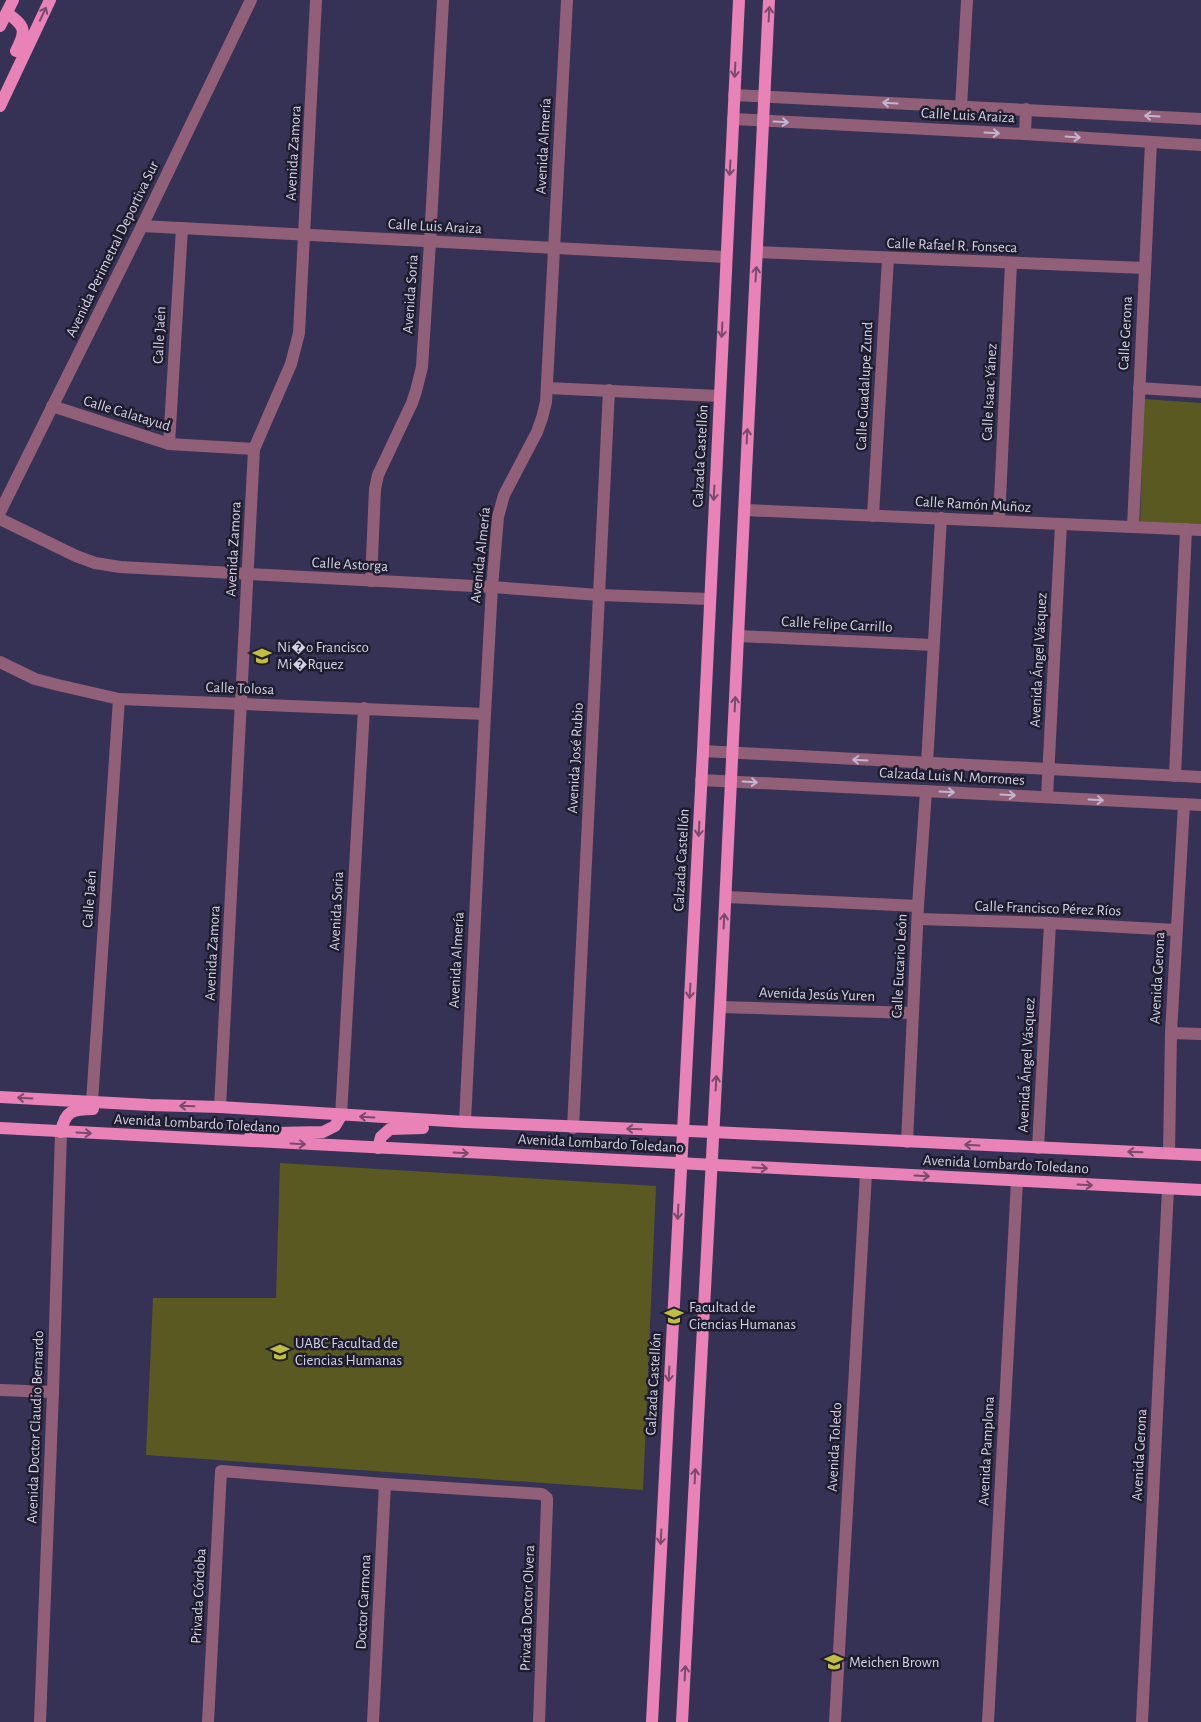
<svg xmlns="http://www.w3.org/2000/svg" width="1201" height="1722" viewBox="0 0 1201 1722" font-family="'Alegreya Sans',sans-serif">
  <style>
    .green { fill: #5a5922 }
    .lines { fill: none; stroke-linecap: round; stroke-linejoin: round }
    .minor { stroke: #915f78; stroke-width: 12 }
    .major { stroke: #e882b7; stroke-width: 12 }
    .oneway { stroke: #794a6b }
    .oneway2 { stroke: #c3b5cd }
    .labels { text-anchor: middle; stroke-width: 5; stroke-linejoin: round; paint-order: stroke }
    .street-label { font-size: 15px; fill: #d4d2e9; stroke: #1e1c2d }
    .poi-label { font-size: 15px; fill: #d4d2e9; stroke: #1e1c2d; text-anchor: start }
  </style>
  <rect width="100%" height="100%" fill="#363255"/>
  <g class="green">
    <path d="M1144,399L1201,403V529L1140,526Z"/>
    <path d="M280,1163L656,1186L643,1490L146,1455L153,1298H276Z"/>
  </g>
  <g class="lines">
    <g class="minor">
      <path d="M734,95L1201,119"/>
      <path d="M961,107L967,0"/>
      <path d="M733,119L1025,134L1201,145"/>
      <path d="M1025,134L1026,109"/>
      <path d="M142,226L726,257"/>
      <path d="M757,252L1145,268"/>
      <path d="M547,388L719,396"/>
      <path d="M1139,388L1201,392"/>
      <path d="M52,406L169,444L254,449"/>
      <path d="M169,444L182,228"/>
      <path d="M744,510L1201,530"/>
      <path d="M0,512L142,226L251,0"/>
      <path d="M873,516L888,258"/>
      <path d="M0,519L76,556L95,563L120,567L492,587L599,595L709,599"/>
      <path d="M999,521L1011,263"/>
      <path d="M1133,526L1151,142"/>
      <path d="M371,581L375,489L378,475L412,403L416,391L422,367L430,242L443,0"/>
      <path d="M738,636L933,645"/>
      <path d="M0,662L35,679L58,685L119,699L485,714"/>
      <path d="M703,751L1201,777"/>
      <path d="M927,764L941,518"/>
      <path d="M1175,776L1186,529"/>
      <path d="M701,780L1201,805"/>
      <path d="M1047,797L1061,524"/>
      <path d="M726,897L918,906"/>
      <path d="M918,919L1050,923L1176,930"/>
      <path d="M720,1007L913,1013"/>
      <path d="M1171,1033L1201,1034"/>
      <path d="M92,1102L119,699"/>
      <path d="M220,1107L254,449L291,364L299,333L316,0"/>
      <path d="M341,1116L364,708"/>
      <path d="M465,1122L485,714L492,587L498,517L504,495L537,432L542,418L546,402L567,0"/>
      <path d="M573,1128L609,390"/>
      <path d="M907,1142L918,906L926,791"/>
      <path d="M1038,1148L1050,923"/>
      <path d="M1169,1153L1171,1033L1184,804"/>
      <path d="M0,1390L53,1392"/>
      <path d="M40,1722L53,1392L61,1132"/>
      <path d="M208,1722L221,1471L385,1484L542,1494L547,1498V1503L539,1722"/>
      <path d="M373,1722L385,1484"/>
      <path d="M835,1722L866,1174"/>
      <path d="M988,1722L1017,1181"/>
      <path d="M1142,1722L1168,1189"/>
    </g>
    <g class="major">
      <path d="M7,13C25,26 27,30 16,51"/>
      <path d="M0,26L13,0"/>
      <path d="M0,106L50,0"/>
      <path d="M0,1097L150,1105L220,1107L465,1122L713,1132L1201,1155"/>
      <path d="M0,1128L1201,1190"/>
      <path d="M61,1132C65,1111 72,1109 93,1109"/>
      <path d="M249,1138L275,1133L323,1132L335,1126L341,1116"/>
      <path d="M378,1148L381,1137L390,1129L423,1128"/>
      <path d="M652,1722L703,751L739,0"/>
      <path d="M682,1722L720,1007L769,0"/>
    </g>
  </g>
  <defs><path id="oneway-shaft" d="M-6 0H5M1.5-3L5.5 0L1.5 3" fill="none" stroke-width="1.6" stroke-linecap="round" stroke-linejoin="round" transform="scale(1.25)"/></defs>
  <g class="oneway">
    <use href="#oneway-shaft" transform="translate(43 14) rotate(-65)"/>
    <use href="#oneway-shaft" transform="translate(769 14) rotate(-87)"/>
    <use href="#oneway-shaft" transform="translate(735 70) rotate(93)"/>
    <use href="#oneway-shaft" transform="translate(730 168) rotate(93)"/>
    <use href="#oneway-shaft" transform="translate(756 274) rotate(-86)"/>
    <use href="#oneway-shaft" transform="translate(722 330) rotate(93)"/>
    <use href="#oneway-shaft" transform="translate(747 436) rotate(-87)"/>
    <use href="#oneway-shaft" transform="translate(714 493) rotate(93)"/>
    <use href="#oneway-shaft" transform="translate(735 704) rotate(-87)"/>
    <use href="#oneway-shaft" transform="translate(699 829) rotate(93)"/>
    <use href="#oneway-shaft" transform="translate(724 921) rotate(-87)"/>
    <use href="#oneway-shaft" transform="translate(690 991) rotate(93)"/>
    <use href="#oneway-shaft" transform="translate(716 1083) rotate(-87)"/>
    <use href="#oneway-shaft" transform="translate(25 1098) rotate(-177)"/>
    <use href="#oneway-shaft" transform="translate(187 1106) rotate(-178)"/>
    <use href="#oneway-shaft" transform="translate(367 1117) rotate(-177)"/>
    <use href="#oneway-shaft" transform="translate(634 1129) rotate(-178)"/>
    <use href="#oneway-shaft" transform="translate(84 1133) rotate(3)"/>
    <use href="#oneway-shaft" transform="translate(298 1144) rotate(3)"/>
    <use href="#oneway-shaft" transform="translate(972 1145) rotate(-177)"/>
    <use href="#oneway-shaft" transform="translate(1135 1152) rotate(-178)"/>
    <use href="#oneway-shaft" transform="translate(461 1153) rotate(3)"/>
    <use href="#oneway-shaft" transform="translate(760 1168) rotate(3)"/>
    <use href="#oneway-shaft" transform="translate(922 1176) rotate(3)"/>
    <use href="#oneway-shaft" transform="translate(1085 1185) rotate(3)"/>
    <use href="#oneway-shaft" transform="translate(678 1212) rotate(93)"/>
    <use href="#oneway-shaft" transform="translate(669 1374) rotate(93)"/>
    <use href="#oneway-shaft" transform="translate(695 1476) rotate(-87)"/>
    <use href="#oneway-shaft" transform="translate(661 1537) rotate(93)"/>
    <use href="#oneway-shaft" transform="translate(685 1673) rotate(-87)"/>
  </g>
  <g class="oneway2">
    <use href="#oneway-shaft" transform="translate(890 103) rotate(-177)"/>
    <use href="#oneway-shaft" transform="translate(1152 116) rotate(-177)"/>
    <use href="#oneway-shaft" transform="translate(781 122) rotate(3)"/>
    <use href="#oneway-shaft" transform="translate(992 133) rotate(3)"/>
    <use href="#oneway-shaft" transform="translate(1073 137) rotate(4)"/>
    <use href="#oneway-shaft" transform="translate(860 760) rotate(-177)"/>
    <use href="#oneway-shaft" transform="translate(750 782) rotate(3)"/>
    <use href="#oneway-shaft" transform="translate(947 792) rotate(3)"/>
    <use href="#oneway-shaft" transform="translate(1008 795) rotate(3)"/>
    <use href="#oneway-shaft" transform="translate(1096 800) rotate(3)"/>
  </g>
  <defs>
    <g id="school-bare" transform="scale(1.5)"><path d="M0-5L7-2L0 1L-7-2ZM-4 1L0 2.5L4 1V4Q0 6-4 4Z" fill="#bfbe41" stroke="#1e1c2d" stroke-width="2.5" paint-order="stroke"/></g>
    <g id="university-bare" transform="scale(1.5)"><path d="M0-5L7-2L0 1L-7-2ZM-4 1L0 2.5L4 1V4Q0 6-4 4Z" fill="#bfbe41" stroke="#1e1c2d" stroke-width="2.5" paint-order="stroke"/></g>
  </defs>
  <g fill-rule="evenodd">
    <use href="#school-bare" x="262" y="656"/>
    <use href="#university-bare" x="674" y="1316"/>
    <use href="#school-bare" x="280" y="1352"/>
    <use href="#school-bare" x="834" y="1662"/>
  </g>
  <g class="labels">
    <g class="street-label">
      <text transform="translate(968 115) rotate(3)" y="5">Calle Luis Araiza</text>
      <text transform="translate(543 146) rotate(-87)" y="5">Avenida Almería</text>
      <text transform="translate(293 153) rotate(-87)" y="5">Avenida Zamora</text>
      <text transform="translate(435 226) rotate(3)" y="5">Calle Luis Araiza</text>
      <text transform="translate(952 245) rotate(2)" y="5">Calle Rafael R. Fonseca</text>
      <text transform="translate(112 249) rotate(-64)" y="5">Avenida Perimetral Deportiva Sur</text>
      <text transform="translate(410 294) rotate(-86)" y="5">Avenida Soria</text>
      <text transform="translate(1125 333) rotate(-87)" y="5">Calle Gerona</text>
      <text transform="translate(159 335) rotate(-87)" y="5">Calle Jaén</text>
      <text transform="translate(864 386) rotate(-87)" y="5">Calle Guadalupe Zund</text>
      <text transform="translate(989 392) rotate(-87)" y="5">Calle Isaac Yánez</text>
      <text transform="translate(127 413) rotate(17)" y="5">Calle Calatayud</text>
      <text transform="translate(700 456) rotate(-87)" y="5">Calzada Castellón</text>
      <text transform="translate(973 504) rotate(3)" y="5">Calle Ramón Muñoz</text>
      <text transform="translate(233 549) rotate(-87)" y="5">Avenida Zamora</text>
      <text transform="translate(480 555) rotate(-84)" y="5">Avenida Almería</text>
      <text transform="translate(350 564) rotate(3)" y="5">Calle Astorga</text>
      <text transform="translate(837 624) rotate(3)" y="5">Calle Felipe Carrillo</text>
      <text transform="translate(1038 660) rotate(-87)" y="5">Avenida Ángel Vásquez</text>
      <text transform="translate(240 688) rotate(2)" y="5">Calle Tolosa</text>
      <text transform="translate(575 758) rotate(-87)" y="5">Avenida José Rubio</text>
      <text transform="translate(952 776) rotate(3)" y="5">Calzada Luis N. Morrones</text>
      <text transform="translate(681 860) rotate(-87)" y="5">Calzada Castellón</text>
      <text transform="translate(89 899) rotate(-86)" y="5">Calle Jaén</text>
      <text transform="translate(1048 908) rotate(2)" y="5">Calle Francisco Pérez Ríos</text>
      <text transform="translate(336 911) rotate(-87)" y="5">Avenida Soria</text>
      <text transform="translate(212 953) rotate(-87)" y="5">Avenida Zamora</text>
      <text transform="translate(456 960) rotate(-87)" y="5">Avenida Almería</text>
      <text transform="translate(899 966) rotate(-87)" y="5">Calle Eucario León</text>
      <text transform="translate(1157 978) rotate(-87)" y="5">Avenida Gerona</text>
      <text transform="translate(817 994) rotate(2)" y="5">Avenida Jesús Yuren</text>
      <text transform="translate(1026 1065) rotate(-87)" y="5">Avenida Ángel Vásquez</text>
      <text transform="translate(197 1123) rotate(3)" y="5">Avenida Lombardo Toledano</text>
      <text transform="translate(601 1143) rotate(3)" y="5">Avenida Lombardo Toledano</text>
      <text transform="translate(1006 1164) rotate(3)" y="5">Avenida Lombardo Toledano</text>
      <text transform="translate(653 1384) rotate(-87)" y="5">Calzada Castellón</text>
      <text transform="translate(35 1427) rotate(-88)" y="5">Avenida Doctor Claudio Bernardo</text>
      <text transform="translate(834 1447) rotate(-87)" y="5">Avenida Toledo</text>
      <text transform="translate(986 1451) rotate(-87)" y="5">Avenida Pamplona</text>
      <text transform="translate(1139 1455) rotate(-87)" y="5">Avenida Gerona</text>
      <text transform="translate(198 1596) rotate(-87)" y="5">Privada Córdoba</text>
      <text transform="translate(363 1602) rotate(-87)" y="5">Doctor Carmona</text>
      <text transform="translate(527 1608) rotate(-88)" y="5">Privada Doctor Olvera</text>
    </g>
    <g class="poi-label">
      <text x="277" y="652">Ni�o Francisco<tspan x="277" dy="17">Mi�Rquez</tspan></text>
      <text x="689" y="1312">Facultad de<tspan x="689" dy="17">Ciencias Humanas</tspan></text>
      <text x="295" y="1348">UABC Facultad de<tspan x="295" dy="17">Ciencias Humanas</tspan></text>
      <text x="849" y="1667">Meichen Brown</text>
    </g>
  </g>
</svg>
